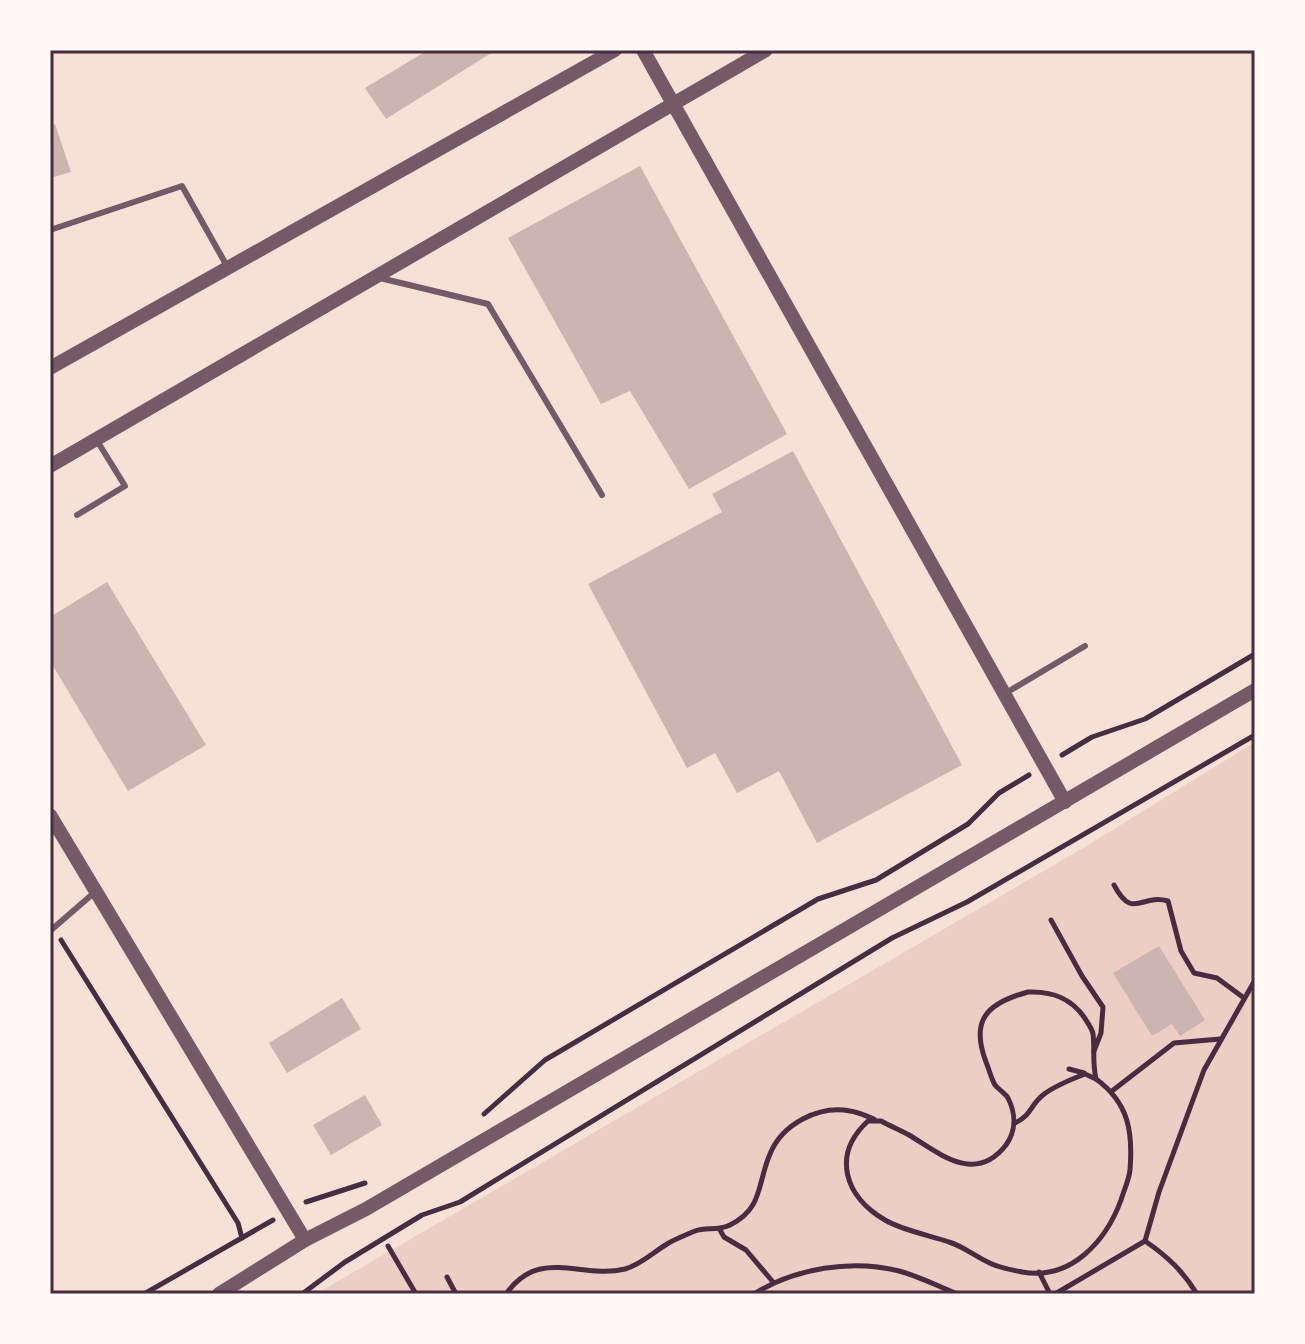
<svg xmlns="http://www.w3.org/2000/svg" width="1305" height="1344" viewBox="0 0 1305 1344" font-family="Montserrat,sans-serif">
  <style>
    .green { fill: #ebcfc5 }
    .building { fill: #ccb4b1 }
    .lines { fill: none; stroke-linecap: round; stroke-linejoin: round }
    .path { stroke: #4a2c40; stroke-width: 5 }
    .service { stroke: #755966; stroke-width: 6 }
    .tertiary { stroke: #755966; stroke-width: 14 }
    .neatline { fill: none; stroke: #4a2c40; stroke-width: 3 }
  </style>
  <rect width="100%" height="100%" fill="#f7e1d7"/>
  <path class="green" d="M1255,742V1294H316L1085,847Z"/>
  <g class="building">
    <path d="M428,50H496L386,119L365,88Z"/>
    <path d="M55,124L71,172L50,178V125Z"/>
    <path d="M640,166L787,434L689,489L630,391L601,404L508,238Z"/>
    <path d="M793,451L962,765L817,843L779,771L737,793L715,753L687,768L588,584L722,512L712,494Z"/>
    <path d="M107,582L206,745L128,791L50,661V617Z"/>
    <path d="M1159,946L1205,1020L1180,1036L1172,1024L1152,1036L1113,973Z"/>
    <path d="M342,998L361,1029L287,1073L269,1043Z"/>
    <path d="M365,1095L382,1125L331,1155L313,1125Z"/>
  </g>
  <g class="lines">
    <g class="path">
      <path d="M1062,755L1092,737L1145,719L1255,654"/>
      <path d="M1114,885C1133,921 1141,893 1168,901L1181,951L1194,973L1217,978L1244,998"/>
      <path d="M1051,920L1082,976L1103,1007L1101,1033L1094,1051"/>
      <path d="M61,940L238,1223L242,1238"/>
      <path d="M1028,992C1051,991 1070,997 1084,1017C1087,1022 1092,1028 1093,1034C1095,1050 1092,1061 1096,1079C1129,1103 1133,1132 1130,1170C1129,1180 1124,1190 1121,1200C1106,1241 1071,1281 1022,1272C1012,1270 1001,1268 992,1264C977,1258 965,1247 949,1242C929,1235 904,1231 885,1220C845,1197 831,1155 868,1121H881C890,1126 900,1130 909,1135C939,1153 975,1185 1006,1145C1016,1131 1016,1114 1008,1098C1005,1093 999,1090 995,1085C991,1078 989,1069 986,1062C970,1020 987,1003 1028,992Z"/>
      <path d="M1069,1069L1084,1073"/>
      <path d="M1112,1091L1174,1043L1220,1039"/>
      <path d="M484,1114L545,1060L818,899L876,880L968,824L999,793L1029,775"/>
      <path d="M1015,1123C1033,1114 1030,1105 1043,1095C1054,1086 1072,1079 1085,1074L1096,1079"/>
      <path d="M306,1202L365,1183"/>
      <path d="M720,1230L724,1237L746,1250L773,1282"/>
      <path d="M1145,1241C1167,1256 1183,1271 1197,1294"/>
      <path d="M388,1246L416,1294"/>
      <path d="M1039,1272L1050,1294"/>
      <path d="M447,1277L456,1294"/>
      <path d="M144,1294L273,1220"/>
      <path d="M302,1294L345,1262L422,1215L460,1202L892,938L967,902L1255,735"/>
      <path d="M506,1294C540,1246 580,1280 625,1269C642,1264 652,1253 667,1244C675,1239 686,1235 695,1231C706,1227 718,1231 730,1225C763,1209 757,1184 770,1154C782,1124 819,1105 850,1111C858,1112 866,1116 874,1119"/>
      <path d="M754,1294C795,1268 852,1259 899,1271C919,1276 939,1287 958,1294"/>
      <path d="M1055,1294L1145,1241L1159,1192L1204,1070L1255,980"/>
    </g>
    <g class="service">
      <path d="M50,230L182,186L228,268"/>
      <path d="M380,278L488,304L602,495"/>
      <path d="M77,515L125,486L96,439"/>
      <path d="M1004,694L1085,646"/>
      <path d="M50,931L95,892"/>
    </g>
    <g class="tertiary">
      <path d="M643,50L1065,802"/>
      <path d="M50,368L615,50"/>
      <path d="M50,466L766,50"/>
      <path d="M50,815L305,1240"/>
      <path d="M219,1294L305,1240L366,1209L1255,690"/>
    </g>
  </g>
  <rect width="1305" height="1344" fill="none" stroke="#fffaf5" stroke-width="104"/>
  <rect x="52" y="52" width="1201" height="1240" class="neatline"/>
</svg>
